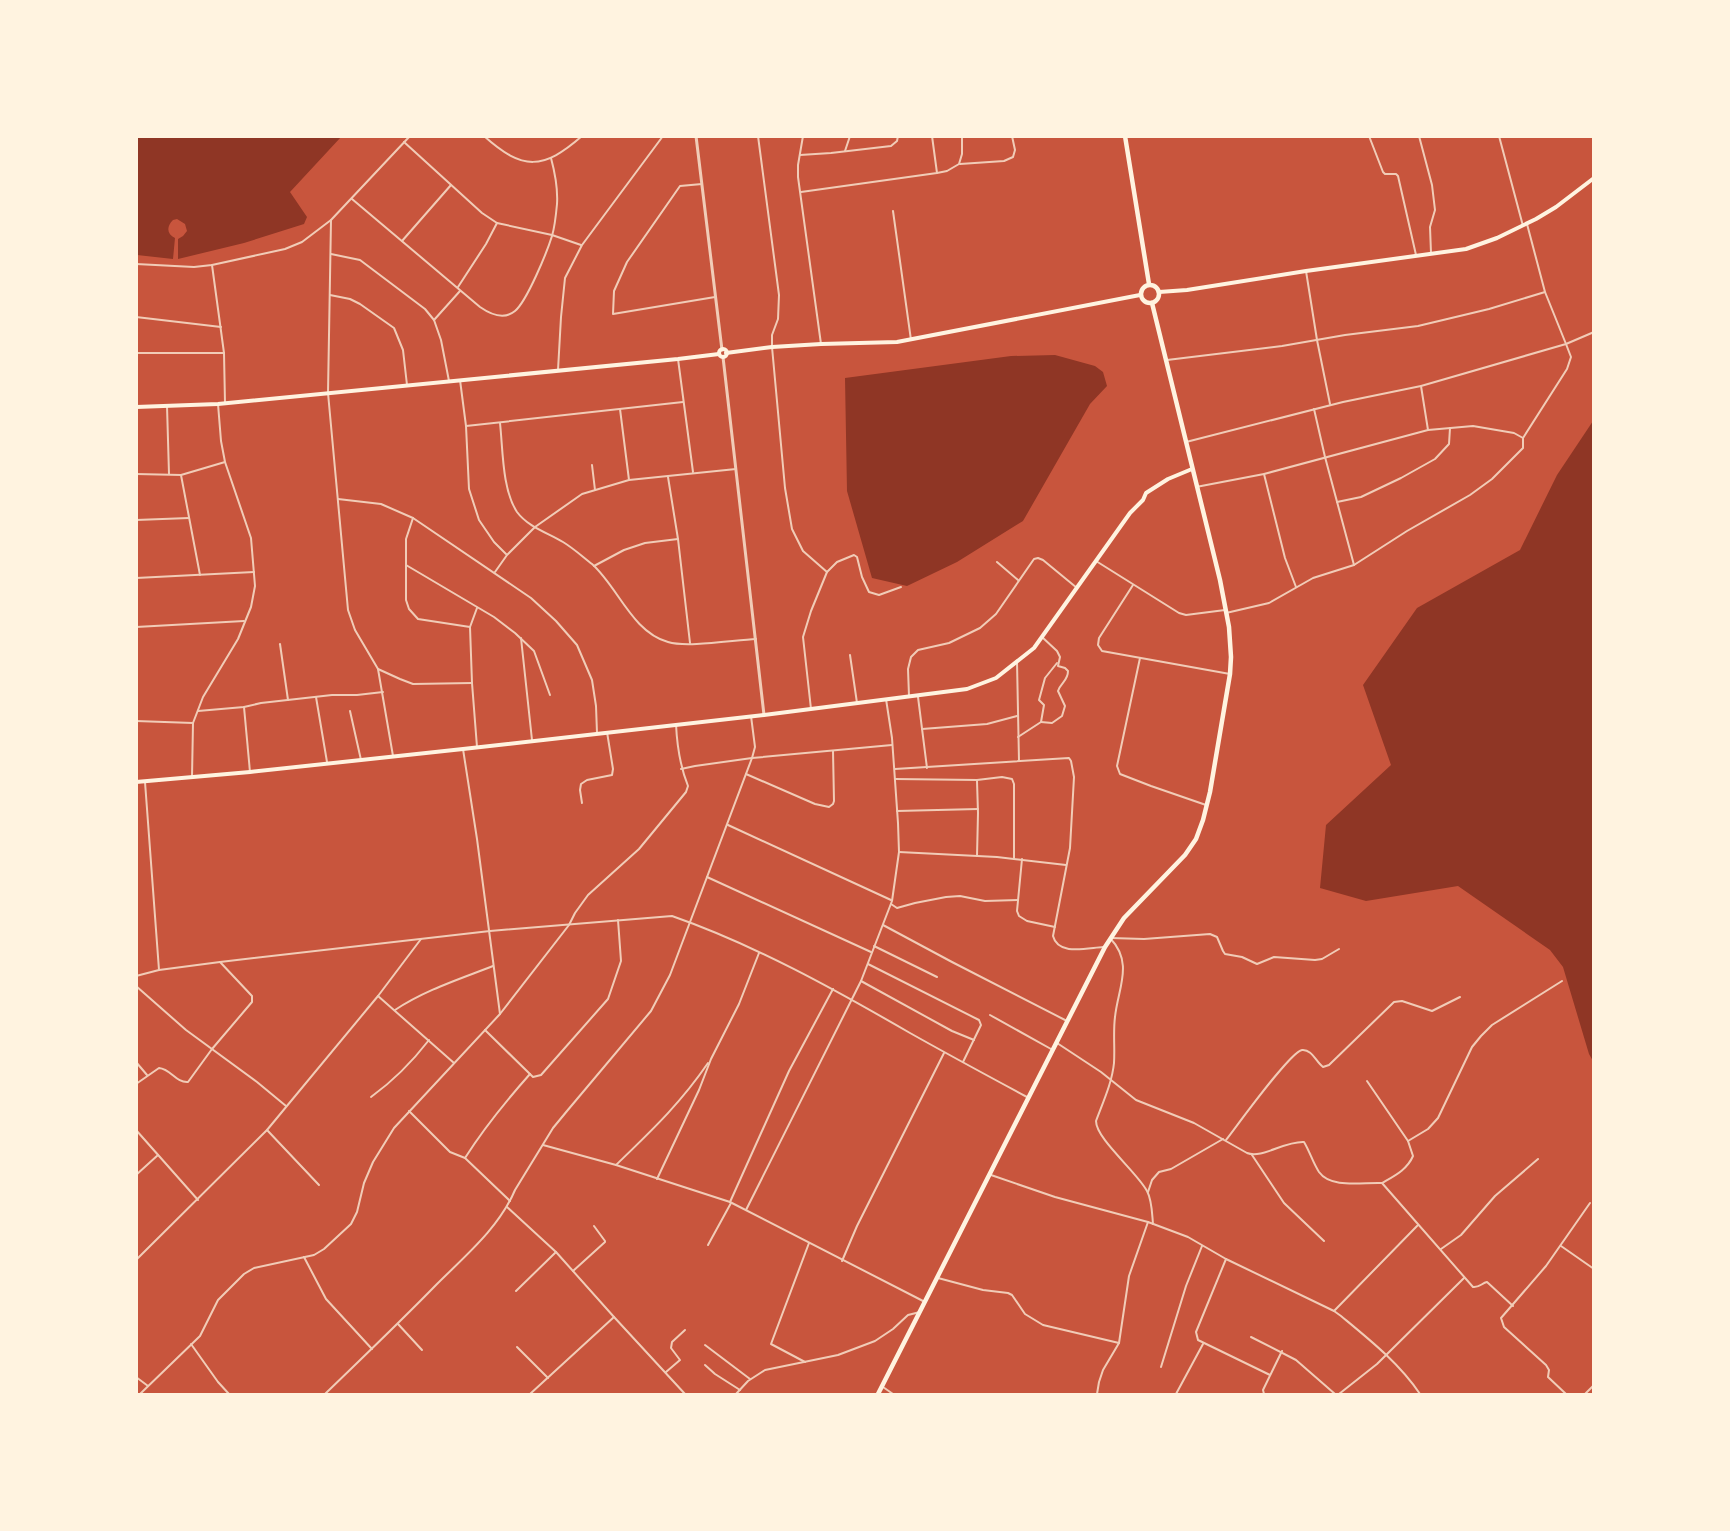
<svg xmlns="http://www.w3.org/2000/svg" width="1730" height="1531" viewBox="0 0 1730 1531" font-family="Lato,sans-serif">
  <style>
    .water { fill: #8f3625 }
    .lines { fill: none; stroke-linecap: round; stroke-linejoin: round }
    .minor { stroke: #f1ccb7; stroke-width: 2 }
    .tertiary { stroke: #f1ccb7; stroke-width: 3 }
    .secondary { stroke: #fff3e0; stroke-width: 4 }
    .primary { stroke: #fff3e0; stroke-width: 4 }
    .trunk { stroke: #fff3e0; stroke-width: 4.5 }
  </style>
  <rect width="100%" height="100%" fill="#c8553d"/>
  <g class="water">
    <path d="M137,136H341V137L290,192L307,217L304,224L244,243L178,259V239L183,236L187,231L185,224L177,219L173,220C166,227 167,234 175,238L173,259L137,255Z"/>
    <path d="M1055,355L1095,366L1103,372L1107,386L1090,404L1023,521L957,562L907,586L872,578L847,491L845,378L1011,356Z"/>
    <path d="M1593,421V1061L1589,1054L1563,967L1550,950L1458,886L1366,901L1320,888L1326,825L1391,765L1363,685L1417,608L1520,550L1557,475Z"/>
  </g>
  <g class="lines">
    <g class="minor">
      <path d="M484,136C523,171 543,170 582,136"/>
      <path d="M758,136L779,295L778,319L772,335V347L785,488L792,529L803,551L827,572L811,611L803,637L811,709"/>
      <path d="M803,136L798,165V177L821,344"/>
      <path d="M932,136L937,173"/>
      <path d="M1369,136L1383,172L1385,174H1396L1398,176L1416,255"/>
      <path d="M1419,136L1432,185L1435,210L1430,227L1431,253"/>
      <path d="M1499,136L1523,226"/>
      <path d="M404,142L482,213L497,223L552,235L581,245"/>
      <path d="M845,151L850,136"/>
      <path d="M800,155L831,153L891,146L897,141L898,136"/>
      <path d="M960,164L1004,161L1013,157L1015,150L1012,136"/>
      <path d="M702,184L680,186L627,262L614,291L613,314L715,297"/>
      <path d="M801,192L937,173L947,171L959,164L962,154V136"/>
      <path d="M352,199L480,307C490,314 504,320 515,311C527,301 547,252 552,236C555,226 556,215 557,204C558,189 555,173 551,158"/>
      <path d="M893,211L911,340"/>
      <path d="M331,220L328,393L348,610L355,630L378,669L393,756"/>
      <path d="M402,241L451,185"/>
      <path d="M331,254L360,260L425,309L434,320L441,340L449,381"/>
      <path d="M136,264L194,267L212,265L285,249L302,242L331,220L410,136"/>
      <path d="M212,265L224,353L225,403"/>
      <path d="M1306,271L1317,340L1330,404"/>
      <path d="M458,287L486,244L497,223"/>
      <path d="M330,295L350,299L360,304L394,328L403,350L407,385"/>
      <path d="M136,317L221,327"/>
      <path d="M434,320L460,291"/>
      <path d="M136,353H224"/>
      <path d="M678,359L693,472"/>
      <path d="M1167,360L1282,346L1345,335L1418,326L1489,309L1545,292"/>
      <path d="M558,370L561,317L565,278L582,245L663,136"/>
      <path d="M460,380L466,426L469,489L479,520L494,542L506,554"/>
      <path d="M1421,386L1428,430"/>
      <path d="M167,406L169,474"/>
      <path d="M620,409L629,480"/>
      <path d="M1314,409L1325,457L1354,565"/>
      <path d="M500,423C503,450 502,489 517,512C528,527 548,533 563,542C573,548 583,557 592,564C618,587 632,632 668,642C687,648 734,640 756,639"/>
      <path d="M466,426L683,402"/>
      <path d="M1523,438L1567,369L1571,357L1566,344L1594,332"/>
      <path d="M1186,442L1343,402L1421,386L1566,344L1545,292L1527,224"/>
      <path d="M592,465L595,490"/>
      <path d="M136,474L181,475L225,462"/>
      <path d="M1264,474L1285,558L1296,587"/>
      <path d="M181,475L200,575"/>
      <path d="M668,477L678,539L690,643"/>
      <path d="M1196,487L1264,474L1428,430L1473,426L1514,433L1523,438V448L1492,479L1470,495L1407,531L1354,565L1313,578L1269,603L1226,613"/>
      <path d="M338,499L381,504L413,518L531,598L556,621L577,645L592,680L596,706L597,733"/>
      <path d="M1337,502L1361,497L1401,478L1435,459L1449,444L1450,428"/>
      <path d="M413,518L406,539V600L409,609L418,619L470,627"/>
      <path d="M136,520L189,518"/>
      <path d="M1096,561L1179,613L1186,615L1225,610"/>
      <path d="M997,562L1018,580"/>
      <path d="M406,565L494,617L515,633L534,651L550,695"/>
      <path d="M594,566L624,550L645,543L678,539"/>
      <path d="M495,572L507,555L535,527L582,494L629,480L736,469"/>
      <path d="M827,572L837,562L854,555L857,557L862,577L869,592L879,595L901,587"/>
      <path d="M136,578L254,572"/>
      <path d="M1133,585L1099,638L1098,645L1102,651L1230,674"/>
      <path d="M477,608L470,627L472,683L477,747"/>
      <path d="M136,627L244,621"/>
      <path d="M521,638L532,740"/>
      <path d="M280,644L288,700"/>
      <path d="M850,655L857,703"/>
      <path d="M1140,658L1117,766L1120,774L1151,786L1206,805"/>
      <path d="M1017,662L1019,761"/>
      <path d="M378,669L400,679L413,684L472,683"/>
      <path d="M909,696L908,669L911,657L918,650L949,643L980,628L996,614L1034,559L1038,558L1043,560L1077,588"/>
      <path d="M316,697L327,762"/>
      <path d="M918,697L927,768"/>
      <path d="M244,707L250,772"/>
      <path d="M198,711L244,707L261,703L332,695H357L383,692"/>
      <path d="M350,711L361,760"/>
      <path d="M136,721L193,723"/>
      <path d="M1041,722L1052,723L1062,716L1065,706L1058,691C1061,682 1068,681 1068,671L1065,668L1058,666L1060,657L1057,651L1042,637"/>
      <path d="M922,729L987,724L1017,716"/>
      <path d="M1018,737L1041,722L1044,705L1039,700L1045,678L1057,663"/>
      <path d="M681,769L695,766L752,758L892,745"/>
      <path d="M895,769L1069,758L1071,761L1074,777L1070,848L1053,936C1058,956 1087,948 1103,947"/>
      <path d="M746,774L815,804L829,807L833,804L834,801L833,751"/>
      <path d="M192,777L193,723L203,697L238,639L251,607L255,586L251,538L225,462L221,441L218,404"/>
      <path d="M895,779L977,780L1002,777L1012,779L1014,784V859"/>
      <path d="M977,781L978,813L977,856"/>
      <path d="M145,782L159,970"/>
      <path d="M582,803L580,790L581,784L587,780L612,775L613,769L607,732"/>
      <path d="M897,811L978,809"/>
      <path d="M728,825L891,900"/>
      <path d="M899,852L997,857L1066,865"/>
      <path d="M1022,859L1017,911L1019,916L1027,921L1055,927"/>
      <path d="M707,877L871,952"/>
      <path d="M891,904L897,908L915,903L946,897L960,896L985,901L1018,900"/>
      <path d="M883,925L952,962L1067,1021"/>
      <path d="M1110,938C1134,963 1118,988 1115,1017C1113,1032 1115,1048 1114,1063C1112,1083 1103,1102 1096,1121C1096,1139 1137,1172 1147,1191C1152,1200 1152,1213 1153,1224"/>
      <path d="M1111,938L1144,939L1210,934L1217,937L1223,951L1225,954L1242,957L1257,964L1274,957L1315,960L1322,959L1339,949"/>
      <path d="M874,946L937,977"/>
      <path d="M868,964L979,1020L981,1025L963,1062"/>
      <path d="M136,976L159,970L220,962L490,931L672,916C755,945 834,989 910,1033C949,1055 988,1076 1027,1097"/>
      <path d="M861,981L952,1031L974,1040"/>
      <path d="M136,986L186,1030L257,1082L286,1106"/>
      <path d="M378,996L454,1063"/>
      <path d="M395,1010C425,990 460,979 493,966"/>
      <path d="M500,1014L569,925L575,913L588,895L639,849L686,792L688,786C680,766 677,746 676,724"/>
      <path d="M990,1015L1051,1049"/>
      <path d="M485,1030L533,1077L541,1075L608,999L621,961L618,920"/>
      <path d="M1057,1043L1101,1072L1136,1100L1194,1123L1247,1153C1262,1159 1284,1141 1304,1142C1310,1152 1313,1163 1319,1172C1331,1189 1363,1182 1382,1183"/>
      <path d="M136,1062L147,1075"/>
      <path d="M1367,1081L1408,1141L1413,1156C1407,1170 1394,1176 1382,1183"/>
      <path d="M136,1084L159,1068C171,1069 176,1083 188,1082L212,1049L252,1002V996L220,962"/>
      <path d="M371,1097C393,1081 412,1062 429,1040"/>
      <path d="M409,1111L450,1152L465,1158C484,1128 506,1101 530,1074"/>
      <path d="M136,1130L198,1200"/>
      <path d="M267,1130L319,1185"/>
      <path d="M1226,1140C1237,1126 1290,1052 1302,1050C1312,1049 1316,1062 1323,1067L1329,1065L1394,1002L1402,1001L1432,1011L1460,997"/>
      <path d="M1408,1141L1428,1129L1438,1118L1472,1047L1481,1036L1492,1025L1562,981"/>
      <path d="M543,1145L616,1165L730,1202L925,1302"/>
      <path d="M1252,1155L1284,1203L1324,1241"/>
      <path d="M465,1158L510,1201"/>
      <path d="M616,1165C651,1131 680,1104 708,1063"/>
      <path d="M136,1175L158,1155"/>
      <path d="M991,1175L1055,1197L1148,1222L1188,1237L1226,1259L1334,1311L1341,1316C1370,1340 1399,1363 1420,1394"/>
      <path d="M657,1179L699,1090L711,1059L739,1004L759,953"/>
      <path d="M1382,1183L1473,1287C1479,1288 1482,1283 1487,1282L1513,1306"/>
      <path d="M1148,1192L1152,1180L1159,1172L1171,1169L1223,1139"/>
      <path d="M730,1202L789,1071L833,989"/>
      <path d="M507,1207L556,1252L614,1317"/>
      <path d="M746,1210L861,981L892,901L899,852L898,823L892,738L886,699"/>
      <path d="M708,1245L731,1203"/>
      <path d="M1561,1246L1594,1269"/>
      <path d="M1441,1249L1461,1235L1495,1196L1538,1159"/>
      <path d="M304,1257L326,1299L372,1349"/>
      <path d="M1226,1259L1196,1332L1198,1340L1270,1375"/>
      <path d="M136,1260L267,1130L378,996L421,939"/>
      <path d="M842,1261L857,1226L944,1053"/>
      <path d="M573,1271L605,1242V1241L594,1226"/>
      <path d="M938,1278L983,1290L1008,1293L1012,1295L1025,1314L1043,1325L1119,1343"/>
      <path d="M516,1291L556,1252"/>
      <path d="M1334,1311L1418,1225"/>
      <path d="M398,1324L422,1350"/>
      <path d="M1251,1337L1296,1360L1335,1394"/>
      <path d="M191,1344L218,1382L229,1394"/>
      <path d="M705,1345L750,1379"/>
      <path d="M517,1347L548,1378"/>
      <path d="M805,1362L771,1344L809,1243"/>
      <path d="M705,1365L715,1374L740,1390"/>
      <path d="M1161,1367L1186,1286L1202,1246"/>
      <path d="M666,1372L680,1360L671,1348L672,1342L685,1330"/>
      <path d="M136,1377L148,1386"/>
      <path d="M883,1387L893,1394"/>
      <path d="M140,1394L200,1336L218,1300L244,1274L254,1268L314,1255L324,1249L351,1224L357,1212L364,1183L373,1162L394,1128L500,1014L477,839L463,749"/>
      <path d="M325,1394C362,1358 400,1322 436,1285C465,1256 499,1228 515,1190L553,1128L567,1111L651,1011L670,975L752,758L755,747L751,716"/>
      <path d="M530,1394L614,1317L685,1394"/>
      <path d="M736,1394L748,1381L765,1370L838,1355L875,1341L893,1329L908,1315L920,1312"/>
      <path d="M1097,1394L1099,1382L1103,1370L1119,1343L1129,1276L1148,1222"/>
      <path d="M1176,1394L1203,1344"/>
      <path d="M1264,1394L1263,1390L1282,1351"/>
      <path d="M1339,1394L1377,1364L1464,1278"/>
      <path d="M1566,1394L1548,1377L1549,1370L1546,1365L1504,1327L1501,1318L1546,1266L1590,1203"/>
      <path d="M1585,1394L1594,1385"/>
    </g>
    <g class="tertiary">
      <path d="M696,136L722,350"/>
      <path d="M723,357L764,715"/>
    </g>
    <g class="secondary">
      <circle cx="723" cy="353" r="4"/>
      <path d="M726,353L772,347L821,344L897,342L1140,295"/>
      <path d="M136,407L218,404L678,359L719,354"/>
      <path d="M136,782L250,772L463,749L764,715L967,689L996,678L1034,648L1130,513L1143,500L1146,493L1168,479L1192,469"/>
    </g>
    <path class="primary" d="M1159,292L1187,290L1306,271L1466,249L1497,238L1536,219L1556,207L1594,178"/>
    <g class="trunk">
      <path d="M1125,136L1149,284"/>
      <circle cx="1150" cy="294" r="9"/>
      <path d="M878,1394L1105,947L1124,918L1185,855L1196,839L1203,820L1210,792L1230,674L1231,657L1229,627L1220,580L1152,303"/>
    </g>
  </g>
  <rect width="1730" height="1531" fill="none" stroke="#fff3e0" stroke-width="276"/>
</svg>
